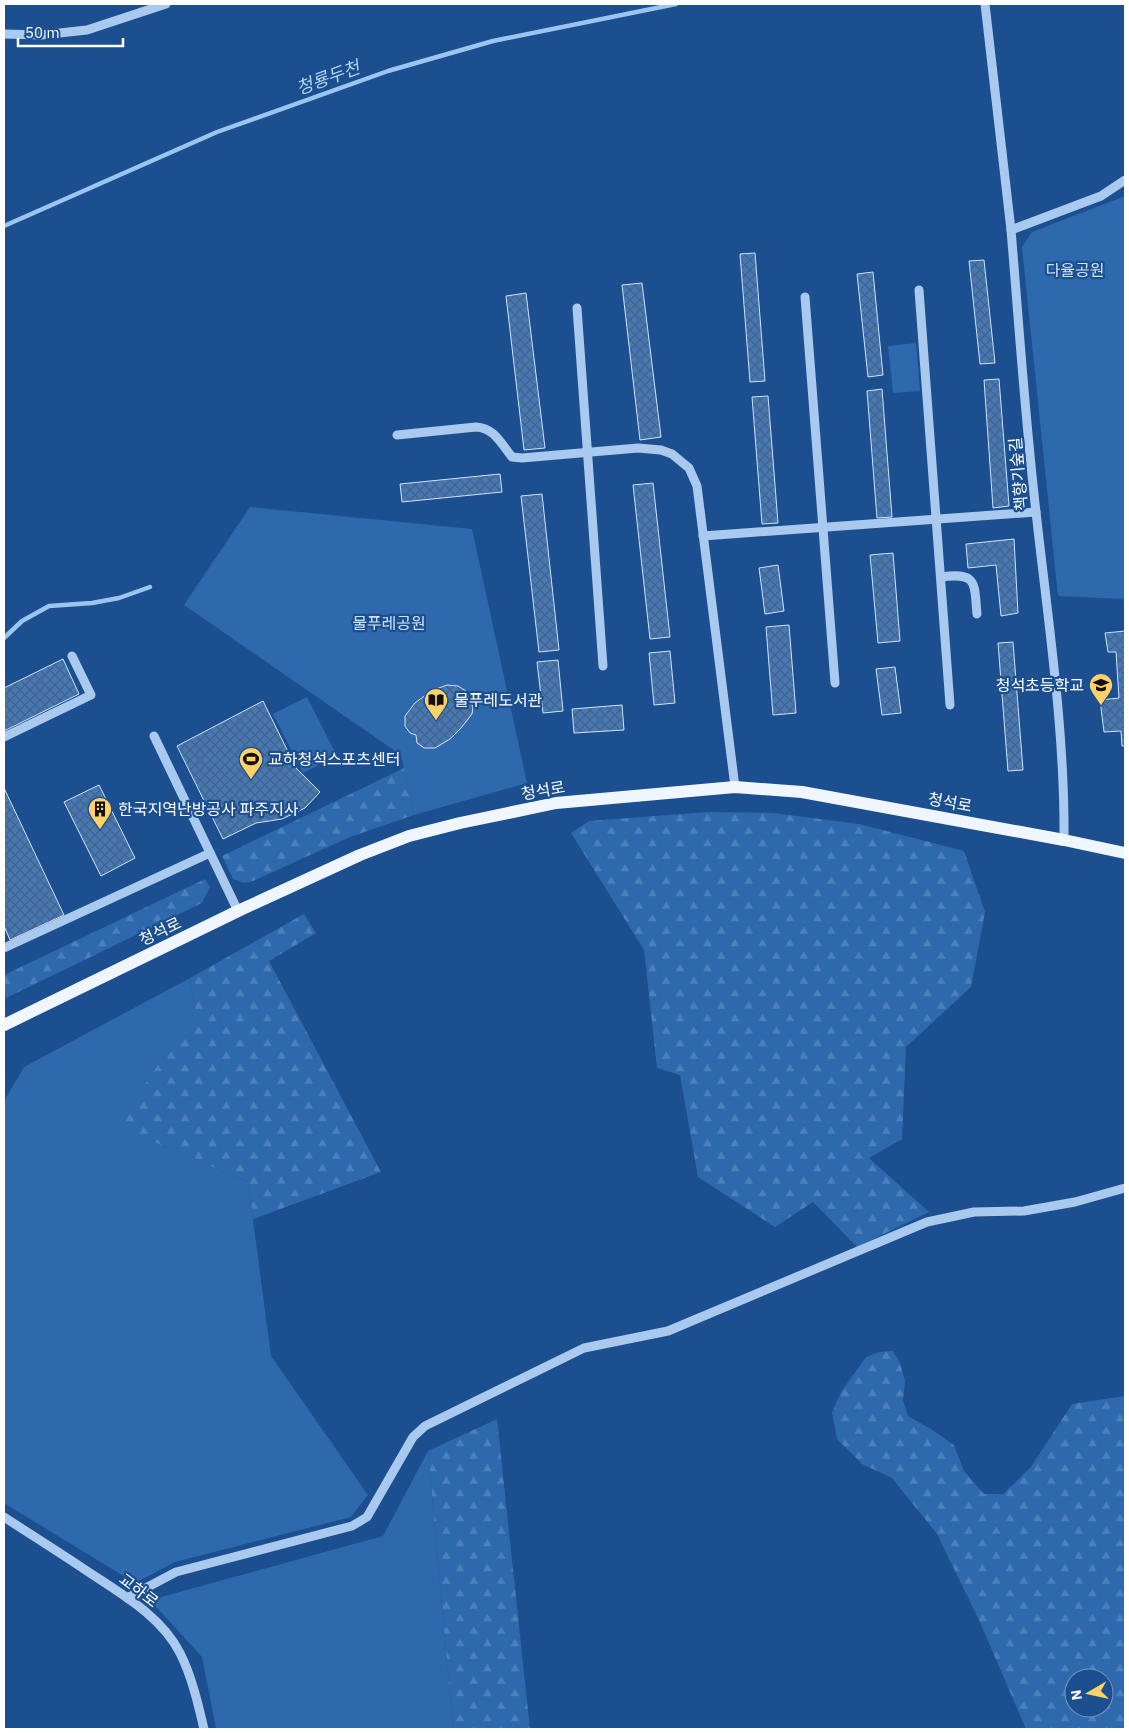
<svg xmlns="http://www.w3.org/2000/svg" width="1129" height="1733" viewBox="0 0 1129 1733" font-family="'IBM Plex Sans','Noto Sans KR',sans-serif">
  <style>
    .green { fill: #2e69ad }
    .forest { fill: url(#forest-firs); fill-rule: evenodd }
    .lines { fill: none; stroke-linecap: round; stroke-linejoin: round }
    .stream { stroke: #9cc4f0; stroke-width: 4.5 }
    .building { fill: url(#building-cross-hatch); stroke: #cfe3fa }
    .minor { stroke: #a9c9ee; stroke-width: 9 }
    .major { stroke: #f0f6ff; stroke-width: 12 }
    .labels { text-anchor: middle; stroke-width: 4.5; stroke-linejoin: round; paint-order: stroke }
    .park-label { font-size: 16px; fill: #cfe3fa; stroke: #1b4f8f }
    .street-label { font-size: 16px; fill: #fff; stroke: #1b4f8f }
    .poi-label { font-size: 16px; fill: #fff; stroke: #1b4f8f; text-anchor: start }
    .water-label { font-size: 18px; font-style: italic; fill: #b5d3f5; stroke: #1b4f8f }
  </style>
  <defs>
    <pattern id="forest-firs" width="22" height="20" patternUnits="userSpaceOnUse" patternTransform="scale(1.25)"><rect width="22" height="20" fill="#2e69ad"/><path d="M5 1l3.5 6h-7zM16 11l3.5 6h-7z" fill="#4d80b9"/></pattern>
    <pattern id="building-cross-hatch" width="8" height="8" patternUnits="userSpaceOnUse" patternTransform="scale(1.25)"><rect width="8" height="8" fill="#4478b7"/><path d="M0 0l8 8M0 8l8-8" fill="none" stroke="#486282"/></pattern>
  </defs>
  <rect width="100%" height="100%" fill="#1b4f8f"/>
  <g class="green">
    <path d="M1125,196V599L1058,596L1022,247L1032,232Z"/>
    <path d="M916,343L920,391L893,393L888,346Z"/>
    <path d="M250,507L472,529L527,783L414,815L401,755L184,605Z"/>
    <path d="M307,697L337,756L303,773L273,714Z"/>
    <path d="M190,978L195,1011L117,1126L248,1182L271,1356L368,1495L351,1517L175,1562L135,1583L4,1503V1101L24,1067Z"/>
    <path d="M428,1451L453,1729H216L202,1657L150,1600L383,1536Z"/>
  </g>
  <g class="forest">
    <path d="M404,768L414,815L350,837L253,881L244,883L233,879L222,856Z"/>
    <path d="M708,812L773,813L859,824L964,851L985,912L971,987L906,1047L902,1139L869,1158L929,1212L857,1247L813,1202L775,1227L698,1177L680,1075L657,1068L644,950L571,833L589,821Z"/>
    <path d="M205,879L210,887L202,903L4,999V975Z"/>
    <path d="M304,914L316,933L269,961L381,1172L253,1219L248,1182L116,1126L195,1011L190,978Z"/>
    <path d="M893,1351L900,1363L905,1381L903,1400L908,1416L931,1429L954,1445L964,1471L984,1494H1003L1031,1467L1072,1404L1125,1396V1729H1026L979,1620L937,1534L892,1478L862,1464L837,1439L832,1413L841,1392L866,1357L879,1352ZM1074,1678H1104V1708H1074Z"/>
    <path d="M497,1419L530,1729H453L428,1451Z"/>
  </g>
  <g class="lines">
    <g class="stream">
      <path d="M4,226L217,132L388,71L493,41L676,4"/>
      <path d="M4,638L22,621L49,606L92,603L119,598L150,587"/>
    </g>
  </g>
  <g class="building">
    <path d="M755,253L765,381L750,382L740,254Z"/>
    <path d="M984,260L995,363L980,364L969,261Z"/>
    <path d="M873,272L883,375L868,377L857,274Z"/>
    <path d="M642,283L661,437L640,440L622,285Z"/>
    <path d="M526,293L545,448L524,450L506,296Z"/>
    <path d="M999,379L1009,506L993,508L984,380Z"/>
    <path d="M882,389L892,517L877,518L867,391Z"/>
    <path d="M768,396L778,523L762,524L752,397Z"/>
    <path d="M500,474L502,492L402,502L400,484Z"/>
    <path d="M653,483L670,637L650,639L633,485Z"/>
    <path d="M542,494L559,650L539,652L521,496Z"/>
    <path d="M1014,539L1018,613L1001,616L996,565L968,568L966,544Z"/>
    <path d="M893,553L900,641L878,643L870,555Z"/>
    <path d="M778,565L784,611L765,614L759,568Z"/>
    <path d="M789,625L796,713L773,715L766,627Z"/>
    <path d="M1125,631V746H1122L1121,731L1104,732L1100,700L1119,698L1116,652H1108L1105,633Z"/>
    <path d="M1013,642L1023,770L1008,771L998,643Z"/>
    <path d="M670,651L675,703L654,705L649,653Z"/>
    <path d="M63,659L79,694L4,731V688Z"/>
    <path d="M558,660L563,711L543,713L537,662Z"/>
    <path d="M895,667L901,713L882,715L876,669Z"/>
    <path d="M447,685L458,686L466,691L473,707L472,714L461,728L450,739L435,748H424L417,743L416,735L410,733L405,726V716L415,703L431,691Z"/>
    <path d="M263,701L296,768L320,792L305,808L282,819L256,823L223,839L177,746Z"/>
    <path d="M622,705L624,730L574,733L572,709Z"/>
    <path d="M99,785L135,858L101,876L64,802Z"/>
    <path d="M4,788L64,915L10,940L4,926Z"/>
  </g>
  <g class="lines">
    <g class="minor">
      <path d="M985,4L1011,230"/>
      <path d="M4,34L41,35L87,30L166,4"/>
      <path d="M919,290L950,705"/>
      <path d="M805,297L835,683"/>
      <path d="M577,308L603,666"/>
      <path d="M397,435L476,427C495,428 501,444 512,457L522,458L638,448L661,450L672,454L689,468L697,486L735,787"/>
      <path d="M703,536L1036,512"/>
      <path d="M941,577C978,572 974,583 977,614"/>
      <path d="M154,736L238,911"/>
      <path d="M4,737L91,695L72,656"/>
      <path d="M1064,840C1065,730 1048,621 1036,512C1025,418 1019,324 1011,230L1101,196L1125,180"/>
      <path d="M4,948L210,853"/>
      <path d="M4,1517C30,1534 57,1551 84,1569C118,1592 161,1615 180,1653C192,1677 198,1704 204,1729"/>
      <path d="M127,1598L176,1572L352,1526L367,1517L413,1437L425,1426L584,1348L668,1331L927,1222L974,1212L1024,1211L1075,1202L1125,1188"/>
    </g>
    <path class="major" d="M4,1025L238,911L360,855L409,836L460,823L556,803L735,787L802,792L1064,840L1125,853"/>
  </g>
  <defs>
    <g id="school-pin" transform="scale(1.25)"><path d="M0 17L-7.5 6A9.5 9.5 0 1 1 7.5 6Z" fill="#ffd166" stroke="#1b4f8f"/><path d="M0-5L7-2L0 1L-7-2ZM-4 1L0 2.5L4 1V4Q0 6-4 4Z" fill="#111"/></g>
    <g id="library-pin" transform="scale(1.25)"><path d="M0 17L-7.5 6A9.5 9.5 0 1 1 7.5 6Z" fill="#ffd166" stroke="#1b4f8f"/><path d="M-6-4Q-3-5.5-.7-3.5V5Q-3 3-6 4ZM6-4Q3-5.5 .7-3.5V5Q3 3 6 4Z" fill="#111"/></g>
    <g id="stadium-pin" transform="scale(1.25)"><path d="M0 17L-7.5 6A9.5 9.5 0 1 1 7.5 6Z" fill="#ffd166" stroke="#1b4f8f"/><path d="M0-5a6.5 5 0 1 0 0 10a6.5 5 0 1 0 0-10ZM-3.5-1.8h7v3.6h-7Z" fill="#111"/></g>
    <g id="building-pin" transform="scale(1.25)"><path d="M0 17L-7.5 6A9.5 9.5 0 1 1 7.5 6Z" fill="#ffd166" stroke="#1b4f8f"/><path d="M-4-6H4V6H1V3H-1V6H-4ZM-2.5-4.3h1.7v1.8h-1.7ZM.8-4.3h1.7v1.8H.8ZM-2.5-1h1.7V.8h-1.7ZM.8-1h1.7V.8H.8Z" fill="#111"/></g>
  </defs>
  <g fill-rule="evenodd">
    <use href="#school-pin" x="1101" y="685"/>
    <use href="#library-pin" x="436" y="700"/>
    <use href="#stadium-pin" x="251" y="759"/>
    <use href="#building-pin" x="100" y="809"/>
  </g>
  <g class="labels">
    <g class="park-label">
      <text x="1075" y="276">다율공원</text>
      <text x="389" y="629">물푸레공원</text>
    </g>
    <g class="street-label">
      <text transform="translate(1018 474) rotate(-95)" y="6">책향기숲길</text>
      <text transform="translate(543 790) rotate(-10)" y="6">청석로</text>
      <text transform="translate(950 802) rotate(10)" y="6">청석로</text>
      <text transform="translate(160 931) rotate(-26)" y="6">청석로</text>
      <text transform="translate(139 1590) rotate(37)" y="6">교하로</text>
    </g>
    <g class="poi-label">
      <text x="1084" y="691" text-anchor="end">청석초등학교</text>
      <text x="454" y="706">물푸레도서관</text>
      <text x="268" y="765">교하청석스포츠센터</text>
      <text x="118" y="815">한국지역난방공사 파주지사</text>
    </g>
    <g class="water-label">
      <text transform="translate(328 78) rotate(-20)" y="6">청룡두천</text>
    </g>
  </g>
  <rect width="1129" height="1733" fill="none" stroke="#ffffff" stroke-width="10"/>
  <g transform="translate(1089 1693) rotate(261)"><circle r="24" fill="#1b4f8f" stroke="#7695bc"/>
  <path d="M0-4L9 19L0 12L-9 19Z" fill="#ffd166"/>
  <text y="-8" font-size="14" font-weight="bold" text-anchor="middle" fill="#ffffff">N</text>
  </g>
  <path d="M18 38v8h105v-8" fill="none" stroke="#ffffff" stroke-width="2.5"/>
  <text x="25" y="38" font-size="15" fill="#ffffff" stroke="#1b4f8f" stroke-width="4" paint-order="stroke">50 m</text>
</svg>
